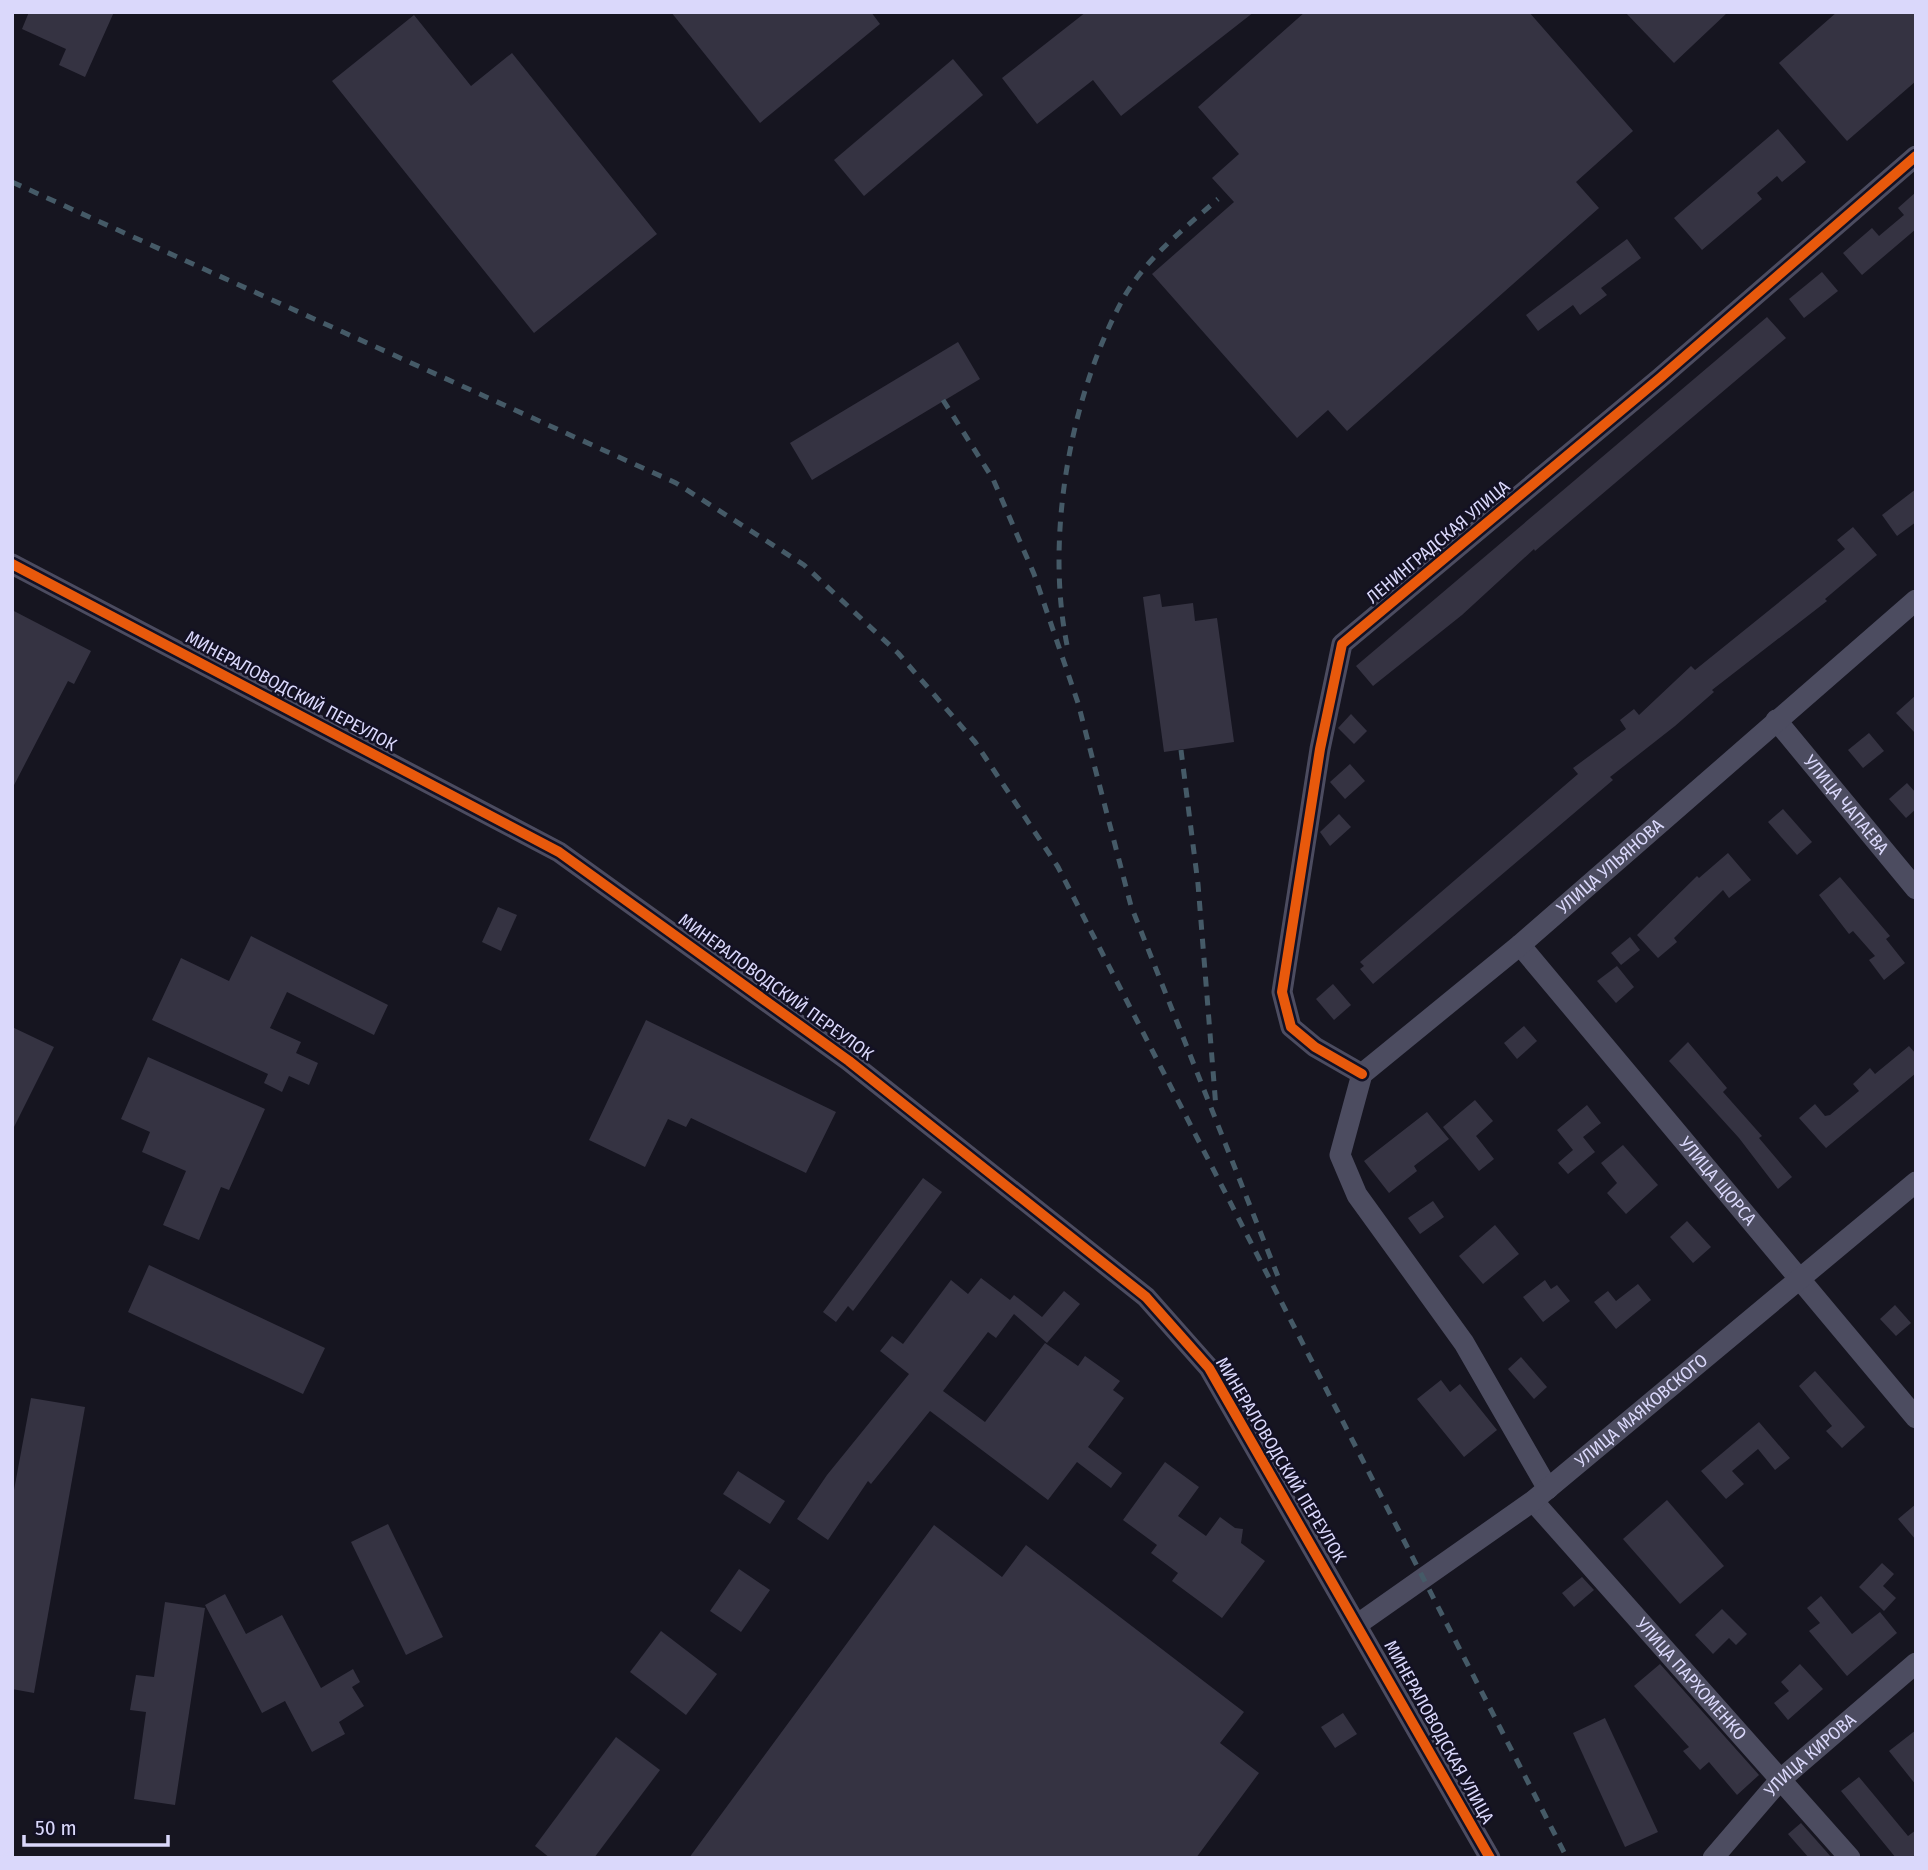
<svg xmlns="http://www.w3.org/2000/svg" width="1928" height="1870" viewBox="0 0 1928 1870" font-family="'Fira Sans Condensed',sans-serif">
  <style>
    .building { fill: #353342 }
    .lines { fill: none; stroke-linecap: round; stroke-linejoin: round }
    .minor { stroke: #4c4c60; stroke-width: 21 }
    .rail { stroke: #455a67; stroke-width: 5; stroke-dasharray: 10 9; stroke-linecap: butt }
    .cycleway-casing { stroke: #131124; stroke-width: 15 }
    .cycleway { stroke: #e8590c; stroke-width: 10 }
    .labels { text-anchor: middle; stroke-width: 5; stroke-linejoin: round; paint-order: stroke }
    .street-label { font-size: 18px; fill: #dad8fb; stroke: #131124 }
  </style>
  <rect width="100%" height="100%" fill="#161520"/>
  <g class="building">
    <path d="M29,12H114L85,77L59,65L66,49L22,29Z"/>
    <path d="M671,12H871L880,24L760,123Z"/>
    <path d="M1086,12H1254L1121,116L1093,80L1037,124L1002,78Z"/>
    <path d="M1305,12H1529L1633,131L1576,182L1599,208L1347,431L1328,410L1297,438L1152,274L1234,202L1212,178L1239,154L1198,107Z"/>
    <path d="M1625,12H1728L1674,63Z"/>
    <path d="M1837,12H1916V81L1847,141L1779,63Z"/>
    <path d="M414,15L471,86L512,53L657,234L534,333L332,81Z"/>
    <path d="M953,59L983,95L864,196L834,160Z"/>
    <path d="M1778,129L1806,162L1782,182L1777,176L1757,193L1762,199L1702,250L1674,218Z"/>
    <path d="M1916,192V229L1862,275L1843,253L1872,228L1879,236L1904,215L1898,208Z"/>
    <path d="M1627,239L1641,258L1601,288L1607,295L1580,315L1573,305L1538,331L1526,315Z"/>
    <path d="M1822,272L1838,291L1804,318L1789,299Z"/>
    <path d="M1767,317L1786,338L1535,551L1534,549L1462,615L1373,686L1356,666Z"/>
    <path d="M958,342L980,379L812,480L790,443Z"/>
    <path d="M1916,489V522L1897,536L1882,515Z"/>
    <path d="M1853,527L1877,555L1825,599L1827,601L1712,690L1714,692L1675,726L1610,777L1613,780L1373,984L1360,969L1364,966L1360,962L1578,774L1573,768L1626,729L1620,720L1634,709L1639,715L1691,666L1695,670L1845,549L1837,540Z"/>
    <path d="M1160,594L1162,607L1193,603L1195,621L1217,618L1234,742L1164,752L1143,597Z"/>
    <path d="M12,610L91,651L74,684L68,681L12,789Z"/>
    <path d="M1916,695V734L1896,713Z"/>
    <path d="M1351,714L1367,731L1354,744L1338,728Z"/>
    <path d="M1869,733L1884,751L1863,768L1848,750Z"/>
    <path d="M1350,764L1365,781L1345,799L1330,782Z"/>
    <path d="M1907,783L1916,793V809L1906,818L1889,799Z"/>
    <path d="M1783,809L1812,842L1797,855L1768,822Z"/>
    <path d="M1339,814L1351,827L1330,846L1320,832Z"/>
    <path d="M1728,853L1751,880L1729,898L1723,890L1674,938L1677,942L1658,958L1637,935L1697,876L1699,878Z"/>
    <path d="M1840,877L1890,936L1886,939L1905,963L1884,980L1869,960L1875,956L1853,931L1849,934L1819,895Z"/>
    <path d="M498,907L517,915L501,951L482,942Z"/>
    <path d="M251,936L388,1005L374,1035L287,992L270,1028L301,1042L296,1053L318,1063L309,1085L289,1076L282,1092L264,1083L268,1074L152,1020L181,958L229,981Z"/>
    <path d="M1630,937L1640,950L1621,965L1611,953Z"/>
    <path d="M1617,966L1634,987L1616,1003L1597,981Z"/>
    <path d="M1333,984L1351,1005L1334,1020L1316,999Z"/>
    <path d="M646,1020L836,1112L806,1173L691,1118L686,1127L668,1119L645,1167L589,1140Z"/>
    <path d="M1524,1026L1537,1041L1517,1059L1504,1043Z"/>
    <path d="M12,1027L54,1047L12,1131Z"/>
    <path d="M1688,1042L1727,1088L1723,1092L1762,1136L1759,1138L1792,1177L1778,1189L1739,1138L1669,1061Z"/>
    <path d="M1909,1046L1916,1054V1073L1826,1148L1799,1118L1815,1104L1825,1116L1830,1115L1859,1091L1853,1084L1870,1068L1875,1074Z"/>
    <path d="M148,1057L265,1109L229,1190L221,1187L199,1240L163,1225L186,1171L142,1152L150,1132L121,1119Z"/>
    <path d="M1475,1100L1493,1121L1476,1136L1494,1159L1479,1171L1443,1127Z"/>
    <path d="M1587,1105L1601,1123L1583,1137L1595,1152L1568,1174L1558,1163L1573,1150L1557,1130Z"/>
    <path d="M1427,1112L1449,1139L1414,1166L1417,1171L1389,1193L1364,1161Z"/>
    <path d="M1623,1145L1658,1185L1626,1214L1607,1193L1617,1183L1601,1163Z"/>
    <path d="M923,1178L942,1192L853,1311L848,1306L836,1322L823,1312Z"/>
    <path d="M1433,1201L1444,1217L1420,1234L1408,1218Z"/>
    <path d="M1687,1221L1711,1247L1693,1263L1670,1237Z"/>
    <path d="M1495,1225L1519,1254L1483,1284L1459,1256Z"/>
    <path d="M149,1265L325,1348L303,1394L128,1312Z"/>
    <path d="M981,1278L1010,1300L1014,1295L1042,1317L1064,1291L1080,1304L1047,1343L1014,1314L996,1338L988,1332L943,1391L985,1422L1045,1343L1078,1366L1085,1356L1120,1381L1113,1390L1124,1398L1088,1447L1122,1473L1111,1488L1077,1462L1048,1500L930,1411L871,1484L868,1481L828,1540L797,1519L827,1475L909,1374L880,1351L892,1336L903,1344L951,1280L968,1294Z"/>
    <path d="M1545,1280L1551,1289L1557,1285L1570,1301L1543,1322L1523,1297Z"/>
    <path d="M1638,1284L1651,1300L1616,1329L1594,1302L1608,1291L1616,1301Z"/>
    <path d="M1895,1305L1911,1323L1896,1336L1880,1319Z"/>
    <path d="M1521,1357L1547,1387L1534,1399L1508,1369Z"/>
    <path d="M1815,1371L1865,1427L1842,1448L1826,1431L1832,1426L1799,1386Z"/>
    <path d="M1441,1380L1450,1392L1460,1384L1497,1430L1464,1457L1417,1399Z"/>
    <path d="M31,1398L85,1407L34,1693L12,1689V1501Z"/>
    <path d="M1759,1422L1790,1458L1775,1470L1758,1449L1732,1471L1744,1484L1726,1499L1701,1471Z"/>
    <path d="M1165,1462L1199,1487L1178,1516L1206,1536L1220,1517L1235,1528L1243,1529L1241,1543L1265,1561L1222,1618L1172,1581L1178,1573L1151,1553L1157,1545L1123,1520Z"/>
    <path d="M738,1471L785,1501L770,1524L723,1494Z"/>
    <path d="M1667,1500L1724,1566L1680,1604L1623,1539Z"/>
    <path d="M1916,1504V1540L1898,1519Z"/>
    <path d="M388,1524L443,1637L406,1655L351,1542Z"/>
    <path d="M934,1525L1002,1577L1026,1545L1244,1712L1220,1743L1259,1773L1196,1858H689Z"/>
    <path d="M1882,1563L1894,1574L1883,1586L1896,1598L1884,1611L1859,1587Z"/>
    <path d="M739,1569L770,1590L741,1632L710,1611Z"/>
    <path d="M1582,1577L1594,1590L1574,1607L1562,1593Z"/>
    <path d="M225,1594L246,1634L282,1615L321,1688L353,1669L360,1682L352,1687L364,1706L339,1722L345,1734L312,1752L285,1701L262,1713L205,1605Z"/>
    <path d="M1821,1596L1852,1634L1880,1612L1897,1633L1847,1676L1809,1631L1820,1623L1807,1608Z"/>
    <path d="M165,1602L205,1608L175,1805L134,1799L146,1712L130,1710L136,1675L154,1677Z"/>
    <path d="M1722,1609L1747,1634L1736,1645L1729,1638L1713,1654L1695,1635Z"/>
    <path d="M661,1631L717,1674L686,1715L630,1672Z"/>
    <path d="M1660,1664L1759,1775L1737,1795L1709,1762L1700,1770L1683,1751L1689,1747L1634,1686Z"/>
    <path d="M1800,1664L1823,1689L1788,1720L1774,1703L1789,1691L1781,1682Z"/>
    <path d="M1343,1713L1357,1734L1335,1748L1321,1727Z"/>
    <path d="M1605,1718L1658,1832L1625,1847L1573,1733Z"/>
    <path d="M1916,1730V1785L1889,1751Z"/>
    <path d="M616,1737L660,1770L594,1858H550L535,1846Z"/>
    <path d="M1859,1777L1908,1836L1916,1830V1854L1911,1858H1896L1841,1791Z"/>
    <path d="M1801,1823L1832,1858H1809L1788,1834Z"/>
  </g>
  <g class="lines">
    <g class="minor">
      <path d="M12,564L559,852L849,1061L1146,1297L1209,1368L1490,1858"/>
      <path id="s1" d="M1776,720L1916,889"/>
      <path id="s2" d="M1520,945L1916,1418"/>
      <path d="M1362,1074L1315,1047L1291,1027L1282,992L1320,749L1342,644L1660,378L1916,156"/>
      <path id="s3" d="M1548,1489L1464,1343L1357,1195L1340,1155L1362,1074L1520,945L1916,600"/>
      <path id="s4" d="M1533,1501L1850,1858"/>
      <path id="s5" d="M1358,1624L1533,1501L1916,1182"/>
      <path id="s6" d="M1713,1858L1780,1780L1916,1663"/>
    </g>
    <g class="rail">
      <path d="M12,182L676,483L804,565L898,653L975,742L1058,867L1567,1858"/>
      <path d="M943,400L993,479L1034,574L1078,703L1131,906L1279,1279"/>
      <path d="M1067,645C1045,537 1070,396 1123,299C1145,259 1185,228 1218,199"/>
      <path d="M1181,750L1198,884L1216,1108"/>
    </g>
    <g class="cycleway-casing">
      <g id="cycleway">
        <path d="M12,564L559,852L849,1061L1146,1297L1209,1368L1490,1858"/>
        <path d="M1362,1074L1315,1047L1291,1027L1282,992L1320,749L1342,644L1660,378L1916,156"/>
      </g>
    </g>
    <use href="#cycleway" class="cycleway"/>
  </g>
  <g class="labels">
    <g class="street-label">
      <text transform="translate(1438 542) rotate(-40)" y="6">ЛЕНИНГРАДСКАЯ УЛИЦА</text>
      <text transform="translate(291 691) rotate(28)" y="6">МИНЕРАЛОВОДСКИЙ ПЕРЕУЛОК</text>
      <text dy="6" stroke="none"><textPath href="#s1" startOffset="110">УЛИЦА ЧАПАЕВА</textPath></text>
      <text dy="6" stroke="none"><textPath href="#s3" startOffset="802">УЛИЦА УЛЬЯНОВА</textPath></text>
      <text transform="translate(776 987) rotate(36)" y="6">МИНЕРАЛОВОДСКИЙ ПЕРЕУЛОК</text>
      <text dy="6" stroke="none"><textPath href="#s2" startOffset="308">УЛИЦА ЩОРСА</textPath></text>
      <text dy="6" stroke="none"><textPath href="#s5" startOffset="355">УЛИЦА МАЯКОВСКОГО</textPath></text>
      <text transform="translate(1281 1460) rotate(59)" y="6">МИНЕРАЛОВОДСКИЙ ПЕРЕУЛОК</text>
      <text dy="6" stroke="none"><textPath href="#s4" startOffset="238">УЛИЦА ПАРХОМЕНКО</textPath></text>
      <text transform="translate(1439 1732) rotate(61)" y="6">МИНЕРАЛОВОДСКАЯ УЛИЦА</text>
      <text dy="6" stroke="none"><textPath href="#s6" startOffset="142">УЛИЦА КИРОВА</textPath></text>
    </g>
  </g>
  <rect width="1928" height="1870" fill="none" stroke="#dad8fb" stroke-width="28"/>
  <path d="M24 1835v10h144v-10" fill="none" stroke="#dad8fb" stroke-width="3.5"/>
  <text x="35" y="1835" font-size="21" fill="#dad8fb" stroke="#131124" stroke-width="5" paint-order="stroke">50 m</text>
</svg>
